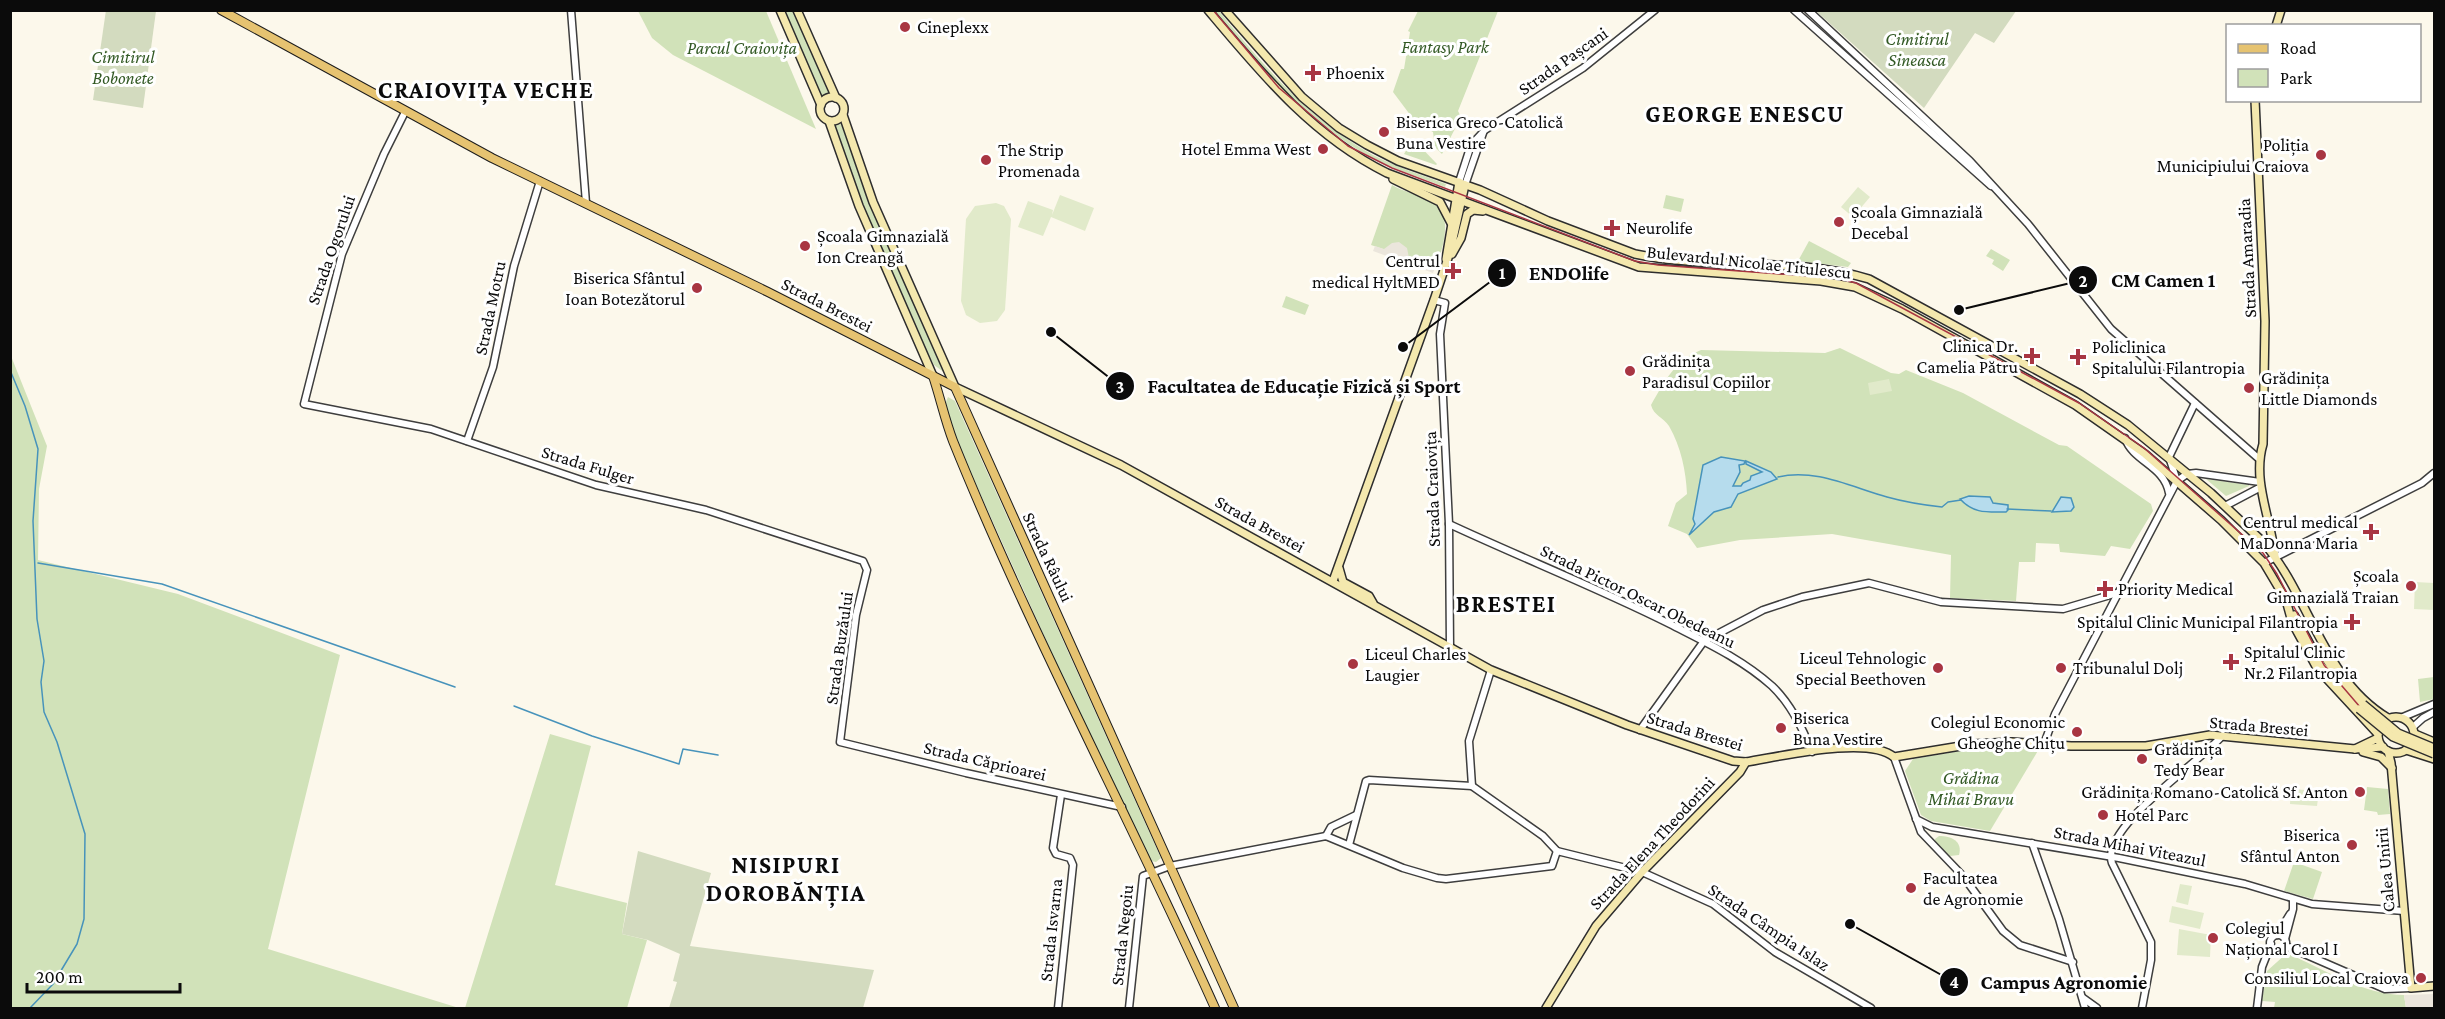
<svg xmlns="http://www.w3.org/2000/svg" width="2445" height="1019" viewBox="0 0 2445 1019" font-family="'Crimson Pro',serif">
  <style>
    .green { fill: #d1e2b9 }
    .cemetery { fill: #d3dbbf }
    .pitch { fill: #e1eaca }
    .plaza { fill: #ebe6dc }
    .water { fill: #b6dced; stroke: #4793bb; stroke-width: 1.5 }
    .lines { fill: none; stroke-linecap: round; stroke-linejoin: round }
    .stream { stroke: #4793bb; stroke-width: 1.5 }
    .tertiary-casing { stroke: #3e3e3e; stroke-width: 9 }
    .secondary-casing { stroke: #2d2d2d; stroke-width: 10 }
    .primary-casing { stroke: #1c1c1c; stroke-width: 10 }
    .tertiary { stroke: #fff; stroke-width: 6 }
    .secondary { stroke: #f4e8ae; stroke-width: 7 }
    .primary { stroke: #e6c371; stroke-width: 8 }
    .tram { stroke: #a83542; stroke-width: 1.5 }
    .secondary-bridge-casing { stroke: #2d2d2d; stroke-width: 10; stroke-linecap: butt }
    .secondary-bridge { stroke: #f4e8ae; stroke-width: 7 }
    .poi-dot { fill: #a83542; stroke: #fff; stroke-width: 2 }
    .labels { text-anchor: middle; stroke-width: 6; stroke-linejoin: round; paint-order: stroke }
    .poi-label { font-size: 18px; fill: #0b0b0b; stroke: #fff; text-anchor: start }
    .park-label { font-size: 18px; font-style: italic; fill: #325924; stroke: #fff }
    .street-label { font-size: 18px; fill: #0b0b0b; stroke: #fff }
    .district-label { font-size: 24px; font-weight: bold; letter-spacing: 1.5px; fill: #0b0b0b; stroke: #fff }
    .leader { fill: none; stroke: #0b0b0b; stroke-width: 2 }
    .callout-dot { fill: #0b0b0b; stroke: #fff; stroke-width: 2 }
    .mark-label { font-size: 18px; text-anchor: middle; font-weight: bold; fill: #fff }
    .callout-label { font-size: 20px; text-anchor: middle; font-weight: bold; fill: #0b0b0b; stroke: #fff; stroke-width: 6; stroke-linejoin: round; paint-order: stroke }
  </style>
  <rect width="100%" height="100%" fill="#fcf8eb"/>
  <g class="green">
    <path d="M638,11H766L816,129L673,55L652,38Z"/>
    <path d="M783,11H794L830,93L820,98Z"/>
    <path d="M1215,11H1219C1263,65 1310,121 1373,155C1396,167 1422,175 1446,184L1445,187C1420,177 1395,170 1372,158C1308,124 1260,66 1215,11Z"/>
    <path d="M1418,11H1498L1458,111L1461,117L1442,154L1435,147L1433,132L1422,126L1420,128L1393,92L1401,69H1404L1410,32L1408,31Z"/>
    <path d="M841,124L870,203L945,373L934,365L913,324L862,205L832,126Z"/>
    <path d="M1413,139L1437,164L1436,165L1404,154Z"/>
    <path d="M1392,185C1404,192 1420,195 1432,202C1455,217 1442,246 1437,267L1371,245Z"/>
    <path d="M1666,195L1684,199L1681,212L1663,208Z"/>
    <path d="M1809,241L1851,263L1848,267L1798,261Z"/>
    <path d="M1991,249L2010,260L2003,271L1992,264L1994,260L1986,256Z"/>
    <path d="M1286,296L1309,305L1305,315L1282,307Z"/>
    <path d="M1840,348L1891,373L1899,374L1906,370L1963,393L2059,445L2067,446L2151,504L2153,511L2130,549L2111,546L2105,556L2060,552L2059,544L2036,543L2035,562H2019L2016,601L1950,598L1951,555L1832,534L1740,540L1697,548L1687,534L1668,526L1676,503L1687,494C1686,471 1681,447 1669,426C1663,417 1654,416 1651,405C1665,381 1674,361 1701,350L1825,353Z"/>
    <path d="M11,356L47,446L39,489L38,560L178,594L340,655L268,949L459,1008H11Z"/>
    <path d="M948,397L955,401L1161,858L1156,862L1151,861L1091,740L952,431L945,404Z"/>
    <path d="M2206,479L2249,485V486L2226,496Z"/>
    <path d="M2434,677V699L2420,702L2418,679Z"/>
    <path d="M550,734L591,746L555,885L627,903L622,934L647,940L627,1008H465Z"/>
    <path d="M2023,747L2039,749L1990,831L1931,821L1921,815L1905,771L1913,759L1979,748Z"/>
    <path d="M2367,787L2388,789L2390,814L2378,815L2377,812L2364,810Z"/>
    <path d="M1939,836C1951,836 1963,841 1959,855L1950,856L1935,843V839Z"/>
    <path d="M2294,862L2322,872L2313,899L2284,891Z"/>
    <path d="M2287,953C2323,969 2364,995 2404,995L2406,1008H2274L2275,1002L2262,1001L2267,971Z"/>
  </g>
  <g class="cemetery">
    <path d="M106,10L156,11L143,108L93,100Z"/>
    <path d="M1816,11H2016L1994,43L1975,33L1924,108Z"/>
    <path d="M638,851L711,873L690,946L874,970L863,1008H669L677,982L673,981L680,954L648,940L622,934Z"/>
  </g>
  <g class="pitch">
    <path d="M1858,187L1870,197L1853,217L1841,207Z"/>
    <path d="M1060,195L1094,208L1085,231L1051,217L1043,236L1018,227L1028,201L1053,210L1052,215Z"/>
    <path d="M996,203L1004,206L1011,219L1005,310L997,321L980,323L966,315L961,301L966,219L975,206Z"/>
    <path d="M1889,379L1892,391L1870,395L1868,383Z"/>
    <path d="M2415,582L2434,583V610L2414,609Z"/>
    <path d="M2291,789L2319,791L2317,806L2290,804Z"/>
    <path d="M2180,884L2192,886L2188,905L2176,902Z"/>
    <path d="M2172,906L2204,913L2200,929L2169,922Z"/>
    <path d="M2179,929L2211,935L2210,957L2177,955Z"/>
  </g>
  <g class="plaza">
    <path d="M1399,242L1407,248L1409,258L1435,268L1433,273L1373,251L1375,246L1384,249L1392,243Z"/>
    <path d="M2434,994V1008H2406L2404,995Z"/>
  </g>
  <g class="water">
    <path d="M1721,457L1745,461L1744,464L1739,465L1740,472L1733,486H1741L1743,483L1750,480L1751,476L1762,472L1746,464V461L1771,472L1777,479L1738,494L1731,507L1714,512L1689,535L1695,524L1693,519L1703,465Z"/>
    <path d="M1969,496L1990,497L1993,503L2008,505V510L2006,512C1987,512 1974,514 1960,499Z"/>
    <path d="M2061,497L2071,498L2074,507L2071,511L2052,512Z"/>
  </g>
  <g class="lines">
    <g class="stream">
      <path d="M10,370L25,406L38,449L33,521L37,619L44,661L41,682L44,712L57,742L85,834L84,919L77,944L53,984L30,1008"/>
      <path d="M1778,477C1815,468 1851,487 1887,497C1905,502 1923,505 1942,507L1948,502L1961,500"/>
      <path d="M2007,509L2051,511"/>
      <path d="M38,563L162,584L455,687"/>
      <path d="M514,706L592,736L679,764L683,749L718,755"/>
    </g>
    <g class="tertiary-casing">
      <g id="tertiary">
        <path d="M571,10L586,203"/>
        <path d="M1794,10L1991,186"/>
        <path d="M1808,10L1970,161L2028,224L2111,329L2258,458"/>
        <path d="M405,112L384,154L342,254L304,404L431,429L596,485L706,510L863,561L867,570L856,615L840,742L966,773L1122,807"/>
        <path d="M1459,182L1471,145L1485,130L1583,68L1655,10"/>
        <path d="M1465,185L1483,133"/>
        <path d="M1434,300L1445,303L1440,334L1449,524L1450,648"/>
        <path d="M2125,438C2133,462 2164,465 2169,493"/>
        <path d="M467,441L493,367L514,266L540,181"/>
        <path d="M2177,481L2169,457L2195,403"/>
        <path d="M2225,506L2261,487"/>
        <path d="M1449,524C1522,558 1598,588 1670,624C1705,642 1742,659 1772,686C1790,703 1803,729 1812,752"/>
        <path d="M2264,563L2422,483L2434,473"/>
        <path d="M2403,717L2434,704"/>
        <path d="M2413,727L2423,718L2434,712"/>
        <path d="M1640,730L1704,641L1763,610L1802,597L1869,583L1941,602L2063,609L2117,593"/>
        <path d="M2044,744L2055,714L2177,481L2187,474L2196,473L2260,482"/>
        <path d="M1894,757L1921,832L1963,876L2003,931L2020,945L2073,962"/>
        <path d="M1472,786L1469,741L1491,670"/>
        <path d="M1916,819L1932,827L2119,858L2245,884L2312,904L2404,911"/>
        <path d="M1326,836L1331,827L1356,815"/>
        <path d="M2032,843L2059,919L2085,1008"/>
        <path d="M1349,845L1366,781L1369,780L1472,786L1543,836L1557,851"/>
        <path d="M2277,935L2290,914"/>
        <circle cx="2278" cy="943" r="8"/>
        <path d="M2285,939L2293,909V899"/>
        <path d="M2286,946L2385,989L2411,988"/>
        <path d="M2083,998L2097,1008"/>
        <path d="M1058,1008L1073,865L1070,858L1056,854L1053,848L1061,795"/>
        <path d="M1129,1008L1143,876L1170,866L1326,836L1403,868L1437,878L1446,879L1552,866L1557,851L1642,872L1713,904L1775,952L1871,1008"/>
        <path d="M2142,1008L2151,960V942L2112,863C2100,827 2202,761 2223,735"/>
        <path d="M2257,1008L2262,967L2271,944"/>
      </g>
    </g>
    <g class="secondary-casing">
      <g id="secondary">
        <path d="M780,10L821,105"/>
        <path d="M797,10L836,98"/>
        <path d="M1208,10C1261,73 1312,136 1387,173L1639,267L1821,281L1855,287L1902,309L2075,405L2145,454L2221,520L2264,563L2286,600L2292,622L2317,668L2378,734"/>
        <path d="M1225,10L1302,97L1339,128L1367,145L1398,161L1480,190L1548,221L1635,254C1711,270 1794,256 1869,279L2080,394L2128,425L2211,493L2262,541C2309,593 2322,679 2388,718"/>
        <path d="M2276,26L2281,10"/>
        <circle cx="832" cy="109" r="12"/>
        <path d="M2255,100L2265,321L2263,444C2252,481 2271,519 2275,556"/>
        <path d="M843,115L873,202L955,387L1121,465L1491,670L1627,725L1733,761L1746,762C1779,757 1868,735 1894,757L1973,744L2012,742L2071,746H2146L2210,735L2355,749L2383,747"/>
        <path d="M829,121L859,206L933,376"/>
        <path d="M1393,179L1440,202L1451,223"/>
        <path d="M1452,254L1461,238L1467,214L1473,210L1483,211"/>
        <path d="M1446,259L1459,182"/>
        <path d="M1339,568L1343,582L1369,596L1373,603"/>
        <path d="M1333,581L1434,300L1450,252L1465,185"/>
        <path d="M2294,615L2321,665L2359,709"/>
        <path d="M2319,648L2334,671L2363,704"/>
        <circle cx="2396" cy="735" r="18"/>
        <path d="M2415,734L2434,742"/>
        <path d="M2355,749L2378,738"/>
        <path d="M2406,750L2434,759"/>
        <path d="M2388,751L2391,763L2411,988L2434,986"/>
        <path d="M2363,752L2381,757L2392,768"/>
        <path d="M1546,1008L1596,926L1642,872L1740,772L1746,762"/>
      </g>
    </g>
    <g class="primary-casing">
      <g id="primary">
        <path d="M221,10L492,158L768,292L955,387L1234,1008"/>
        <path d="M933,376C940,397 945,420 953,441C1031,634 1130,818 1215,1008"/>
      </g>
    </g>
    <use href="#tertiary" class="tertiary"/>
    <use href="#secondary" class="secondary"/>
    <use href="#primary" class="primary"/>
    <path class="tram" d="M1213,10L1279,88L1348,146L1392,168L1635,261L1658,265L1836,278L1856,283L2079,403L2144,448L2263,553L2277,574L2324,665L2360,707L2391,733L2434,752"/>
    <g class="secondary-bridge-casing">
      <g id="secondary-bridge">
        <path d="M2363,704L2398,733L2434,748"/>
        <path d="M2359,709L2393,737L2434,754"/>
      </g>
    </g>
    <use href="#secondary-bridge" class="secondary-bridge"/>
  </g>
  <g class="poi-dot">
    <circle cx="905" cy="27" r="6"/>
    <path d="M1310 64h6v6h6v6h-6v6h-6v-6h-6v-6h6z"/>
    <circle cx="1384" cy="132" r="6"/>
    <circle cx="1323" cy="149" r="6"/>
    <circle cx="2321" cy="155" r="6"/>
    <circle cx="986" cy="160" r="6"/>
    <circle cx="1839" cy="222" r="6"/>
    <path d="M1609 219h6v6h6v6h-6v6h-6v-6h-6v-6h6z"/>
    <circle cx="805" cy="246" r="6"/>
    <path d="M1450 262h6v6h6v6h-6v6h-6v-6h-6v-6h6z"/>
    <circle cx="697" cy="288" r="6"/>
    <path d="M2029 347h6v6h6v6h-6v6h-6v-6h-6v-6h6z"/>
    <path d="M2075 348h6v6h6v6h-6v6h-6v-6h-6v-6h6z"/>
    <circle cx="1630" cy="371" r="6"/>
    <circle cx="2249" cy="388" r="6"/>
    <path d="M2368 523h6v6h6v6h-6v6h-6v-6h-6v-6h6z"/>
    <circle cx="2411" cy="586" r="6"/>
    <path d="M2102 580h6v6h6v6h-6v6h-6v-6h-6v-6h6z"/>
    <path d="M2349 613h6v6h6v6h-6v6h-6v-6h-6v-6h6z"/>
    <path d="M2228 653h6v6h6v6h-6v6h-6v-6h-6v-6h6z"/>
    <circle cx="1353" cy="664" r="6"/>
    <circle cx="1938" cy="668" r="6"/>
    <circle cx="2061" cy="668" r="6"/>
    <circle cx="1781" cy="728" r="6"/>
    <circle cx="2077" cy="732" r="6"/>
    <circle cx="2142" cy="759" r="6"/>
    <circle cx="2360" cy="792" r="6"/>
    <circle cx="2103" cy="815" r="6"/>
    <circle cx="2352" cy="845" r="6"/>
    <circle cx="1911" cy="888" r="6"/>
    <circle cx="2213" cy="938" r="6"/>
    <circle cx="2421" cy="978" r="6"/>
  </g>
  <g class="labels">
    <g class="poi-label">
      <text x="917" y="33">Cineplexx</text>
      <text x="1326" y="79">Phoenix</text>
      <text x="1396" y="128">Biserica Greco-Catolică<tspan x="1396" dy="21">Buna Vestire</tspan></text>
      <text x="2309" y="151" text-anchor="end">Poliția<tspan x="2309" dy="21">Municipiului Craiova</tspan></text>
      <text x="1311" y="155" text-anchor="end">Hotel Emma West</text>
      <text x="998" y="156">The Strip<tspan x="998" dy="21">Promenada</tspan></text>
      <text x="1851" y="218">Școala Gimnazială<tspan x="1851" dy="21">Decebal</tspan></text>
      <text x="1626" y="234">Neurolife</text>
      <text x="817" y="242">Școala Gimnazială<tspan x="817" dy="21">Ion Creangă</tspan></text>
      <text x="1440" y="267" text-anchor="end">Centrul<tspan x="1440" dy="21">medical HyltMED</tspan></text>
      <text x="685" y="284" text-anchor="end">Biserica Sfântul<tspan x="685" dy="21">Ioan Botezătorul</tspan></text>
      <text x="2018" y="352" text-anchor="end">Clinica Dr.<tspan x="2018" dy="21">Camelia Pătru</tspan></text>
      <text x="2092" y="353">Policlinica<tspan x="2092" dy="21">Spitalului Filantropia</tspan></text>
      <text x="1642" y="367">Grădinița<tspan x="1642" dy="21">Paradisul Copiilor</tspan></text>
      <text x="2261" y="384">Grădinița<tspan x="2261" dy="21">Little Diamonds</tspan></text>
      <text x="2358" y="528" text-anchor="end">Centrul medical<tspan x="2358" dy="21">MaDonna Maria</tspan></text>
      <text x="2399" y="582" text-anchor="end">Școala<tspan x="2399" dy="21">Gimnazială Traian</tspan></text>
      <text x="2118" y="595">Priority Medical</text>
      <text x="2338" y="628" text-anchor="end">Spitalul Clinic Municipal Filantropia</text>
      <text x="2244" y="658">Spitalul Clinic<tspan x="2244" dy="21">Nr.2 Filantropia</tspan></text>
      <text x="1365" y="660">Liceul Charles<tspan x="1365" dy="21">Laugier</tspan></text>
      <text x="1926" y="664" text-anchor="end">Liceul Tehnologic<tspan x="1926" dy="21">Special Beethoven</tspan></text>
      <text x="2073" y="674">Tribunalul Dolj</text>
      <text x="1793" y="724">Biserica<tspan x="1793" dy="21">Buna Vestire</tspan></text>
      <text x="2065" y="728" text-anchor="end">Colegiul Economic<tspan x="2065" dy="21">Gheoghe Chițu</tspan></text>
      <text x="2154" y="755">Grădinița<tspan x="2154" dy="21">Tedy Bear</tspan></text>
      <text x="2348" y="798" text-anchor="end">Grădinița Romano-Catolică Sf. Anton</text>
      <text x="2115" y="821">Hotel Parc</text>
      <text x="2340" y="841" text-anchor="end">Biserica<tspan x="2340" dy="21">Sfântul Anton</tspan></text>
      <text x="1923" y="884">Facultatea<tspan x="1923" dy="21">de Agronomie</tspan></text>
      <text x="2225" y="934">Colegiul<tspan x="2225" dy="21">Național Carol I</tspan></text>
      <text x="2409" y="984" text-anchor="end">Consiliul Local Craiova</text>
    </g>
    <g class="park-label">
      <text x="1917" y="45">Cimitirul<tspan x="1917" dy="21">Sineasca</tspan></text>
      <text x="1445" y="53">Fantasy Park</text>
      <text x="742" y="54">Parcul Craiovița</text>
      <text x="123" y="63">Cimitirul<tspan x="123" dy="21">Bobonete</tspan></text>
      <text x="1971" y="784">Grădina<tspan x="1971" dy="21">Mihai Bravu</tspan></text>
    </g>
    <g class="street-label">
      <text transform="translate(1563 61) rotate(-35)" y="6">Strada Pașcani</text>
      <text transform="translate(331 250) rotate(-71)" y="6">Strada Ogorului</text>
      <text transform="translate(2247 258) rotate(-93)" y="6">Strada Amaradia</text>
      <text transform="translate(1749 262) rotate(6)" y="6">Bulevardul Nicolae Titulescu</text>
      <text transform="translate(827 305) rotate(27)" y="6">Strada Brestei</text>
      <text transform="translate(490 308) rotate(-78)" y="6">Strada Motru</text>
      <text transform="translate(588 465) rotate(17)" y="6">Strada Fulger</text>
      <text transform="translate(1432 489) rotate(-92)" y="6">Strada Craiovița</text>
      <text transform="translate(1260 524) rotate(29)" y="6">Strada Brestei</text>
      <text transform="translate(1048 557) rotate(65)" y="6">Strada Râului</text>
      <text transform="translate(1638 596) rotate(26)" y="6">Strada Pictor Oscar Obedeanu</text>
      <text transform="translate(839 648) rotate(-82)" y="6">Strada Buzăului</text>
      <text transform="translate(2259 726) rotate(5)" y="6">Strada Brestei</text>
      <text transform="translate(1695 731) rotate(17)" y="6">Strada Brestei</text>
      <text transform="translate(985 761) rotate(13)" y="6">Strada Căprioarei</text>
      <text transform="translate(1652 843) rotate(-47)" y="6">Strada Elena Theodorini</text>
      <text transform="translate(2130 846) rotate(11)" y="6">Strada Mihai Viteazul</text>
      <text transform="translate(2385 870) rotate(-95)" y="6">Calea Unirii</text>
      <text transform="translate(1769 927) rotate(34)" y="6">Strada Câmpia Islaz</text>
      <text transform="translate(1051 930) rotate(-84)" y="6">Strada Isvarna</text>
      <text transform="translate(1122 935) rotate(-84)" y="6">Strada Negoiu</text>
    </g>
    <g class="district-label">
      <text x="486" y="98">CRAIOVIȚA VECHE</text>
      <text x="1745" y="122">GEORGE ENESCU</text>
      <text x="1506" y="612">BRESTEI</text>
      <text x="786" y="873">NISIPURI<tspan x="786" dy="28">DOROBĂNȚIA</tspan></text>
    </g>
  </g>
  <path class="leader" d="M1403 347L1502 273M1959 310L2083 280M1051 332L1120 386M1850 924L1954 982"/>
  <g class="callout-dot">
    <circle cx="1403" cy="347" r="6"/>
    <circle cx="1959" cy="310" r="6"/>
    <circle cx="1051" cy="332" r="6"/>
    <circle cx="1850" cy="924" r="6"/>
    <circle cx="1502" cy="273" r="15"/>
    <circle cx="2083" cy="280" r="15"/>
    <circle cx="1120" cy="386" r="15"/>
    <circle cx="1954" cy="982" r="15"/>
  </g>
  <g class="mark-label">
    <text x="1502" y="279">1</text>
    <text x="2083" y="287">2</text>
    <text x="1120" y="393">3</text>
    <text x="1954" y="988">4</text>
  </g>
  <g class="callout-label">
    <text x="1569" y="280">ENDOlife</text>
    <text x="2163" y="287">CM Camen 1</text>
    <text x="1304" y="393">Facultatea de Educație Fizică și Sport</text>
    <text x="2064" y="989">Campus Agronomie</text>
  </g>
  <rect width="2445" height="1019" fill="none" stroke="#0b0b0b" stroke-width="24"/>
  <rect x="2226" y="24" width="195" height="78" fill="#ffffff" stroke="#9d9d9d" stroke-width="1.5"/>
  <rect x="2238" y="44" width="30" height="9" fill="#e6c371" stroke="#9d9d9d" stroke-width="1.5"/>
  <text x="2280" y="54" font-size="18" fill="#0b0b0b">Road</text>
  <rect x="2238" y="69" width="30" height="18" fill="#d1e2b9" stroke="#9d9d9d" stroke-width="1.5"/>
  <text x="2280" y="84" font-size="18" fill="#0b0b0b">Park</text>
  <path d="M27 983v9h153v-9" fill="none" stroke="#0b0b0b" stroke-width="3"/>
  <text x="36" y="983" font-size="18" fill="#0b0b0b" stroke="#ffffff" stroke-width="4.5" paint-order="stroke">200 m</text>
</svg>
